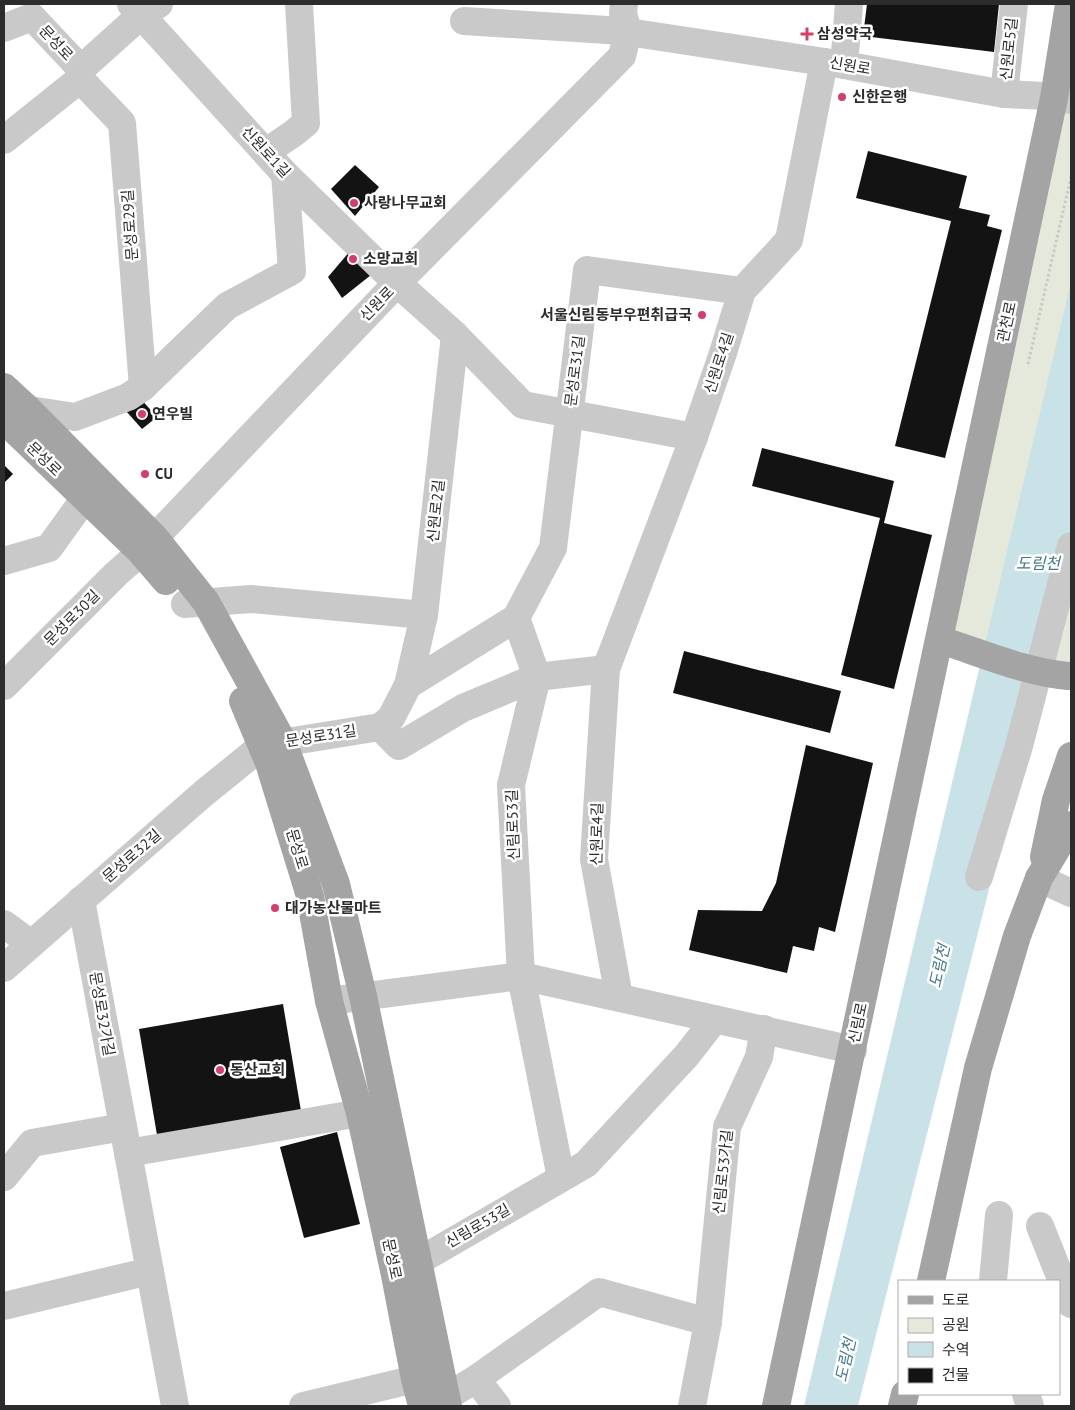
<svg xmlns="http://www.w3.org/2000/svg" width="1075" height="1410" viewBox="0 0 1075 1410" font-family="'PT Sans','Noto Sans KR',sans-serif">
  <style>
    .green { fill: #e5e9db }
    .water { fill: #c9e2e7 }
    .building { fill: #131313 }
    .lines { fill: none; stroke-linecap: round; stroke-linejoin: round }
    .path { stroke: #c9c9c9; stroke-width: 3; stroke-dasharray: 2.5 2.5; stroke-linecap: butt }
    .minor { stroke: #c9c9c9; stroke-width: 28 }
    .major { stroke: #a4a4a4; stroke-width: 28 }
    .major-bridge { stroke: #a4a4a4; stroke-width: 28 }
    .poi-dot { fill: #d33f6a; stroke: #fff; stroke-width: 2 }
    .labels { text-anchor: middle; stroke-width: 5; stroke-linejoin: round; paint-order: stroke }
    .poi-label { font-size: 15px; font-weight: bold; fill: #2c2c2c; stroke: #fff; text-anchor: start }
    .street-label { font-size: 15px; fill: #2c2c2c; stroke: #fff }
    .water-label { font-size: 16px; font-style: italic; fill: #437a86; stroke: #fff }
  </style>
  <rect width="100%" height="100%" fill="#fff"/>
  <path class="green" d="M1071,29V667L949,634Z"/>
  <path class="water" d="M1071,282V566L858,1406H804Z"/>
  <g class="building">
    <path d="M867,4H999L994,52L863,36Z"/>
    <path d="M868,151L967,176L959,208L990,215L987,226L1002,230L945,458L895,446L951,221L856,198Z"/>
    <path d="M355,165L379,187L355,216L331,189Z"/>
    <path d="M356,244L371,275L342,298L328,277Z"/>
    <path d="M139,397L157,417L142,429L126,411Z"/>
    <path d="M762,448L894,481L884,523L932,535L894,689L841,675L880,518L752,486Z"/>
    <path d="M4,465L13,474L4,483Z"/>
    <path d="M684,651L841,691L830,733L673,693Z"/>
    <path d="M806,745L873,763L835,932L819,927L814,951L793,946L787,973L689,950L698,910L762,911L776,883Z"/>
    <path d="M283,1004L301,1111L157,1135L139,1029Z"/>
    <path d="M337,1132L360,1224L304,1238L280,1147Z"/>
  </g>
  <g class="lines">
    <path class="path" d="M1028,364L1071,177"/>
    <g class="minor">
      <path d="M131,4L285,174L397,283L455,335L523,405L694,437"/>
      <path d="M624,4L623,13L628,32"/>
      <path d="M464,21L623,31L628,32"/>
      <path d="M4,28L32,17L81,69"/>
      <path d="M844,65L849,4"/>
      <path d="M80,79L122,123L143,387"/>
      <path d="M1004,94L1014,4"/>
      <path d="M4,140L80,79L81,69L141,15L159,4"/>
      <path d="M266,152L294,133L306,123L299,4"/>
      <path d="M4,406L75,417L128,397L143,387L227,306L292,271L285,174"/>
      <path d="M4,561L49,548L85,498"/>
      <path d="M185,604L251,599L424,615"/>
      <path d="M516,618L537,677"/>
      <path d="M537,677L511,785L521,976L561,1178"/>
      <path d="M408,685L424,615L455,335"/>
      <path d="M4,686L116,574L141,552L397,283L622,56L628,32L844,65L1004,94L1044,96L1071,100"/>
      <path d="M380,727L399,746L463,708L537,677L606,669"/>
      <path d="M979,877L1019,746L1071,546"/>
      <path d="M1039,878L1071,893"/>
      <path d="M81,900L175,1406"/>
      <path d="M4,924L31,944"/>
      <path d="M4,968L204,793L262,746L380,727L391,718L408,685L516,618L553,548L587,270L742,291"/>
      <path d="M619,997L594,859L606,669L694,437L723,353L742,291L789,240L824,62"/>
      <path d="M329,1001L521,976L853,1050"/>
      <path d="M128,1153L360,1113"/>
      <path d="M4,1177L32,1143L123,1127"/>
      <path d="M1040,1226L1071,1304"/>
      <path d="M398,1273L586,1164L687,1055L715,1019"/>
      <path d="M993,1281L999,1215"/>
      <path d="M4,1306L150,1271"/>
      <path d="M476,1379L497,1406"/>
      <path d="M1026,1394L1030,1406"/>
      <path d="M303,1406L415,1379"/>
      <path d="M431,1406L476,1379L599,1292L708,1322"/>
      <path d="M692,1406L708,1322L727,1127L759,1057L764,1029"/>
    </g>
    <g class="major">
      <path d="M4,387L29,410L155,538L206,602L283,742L336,884L363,996L448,1406"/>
      <path d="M4,420L141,552L166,581"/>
      <path d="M243,701L269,763L310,896L329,1001L360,1113L395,1275L415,1379L422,1406"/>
      <path d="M1044,857L1056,800L1071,756"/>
      <path d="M931,1281L978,1068L1017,936L1039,878L1071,825"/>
      <path d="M776,1406L1054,98L1069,4"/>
      <path d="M902,1406L905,1394"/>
    </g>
    <path class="major-bridge" d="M940,640C982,653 1024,672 1068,676"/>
  </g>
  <g class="poi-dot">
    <path d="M804.5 26.5h5v5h5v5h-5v5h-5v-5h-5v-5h5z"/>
    <circle cx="842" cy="97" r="5"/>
    <circle cx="354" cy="203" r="5"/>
    <circle cx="353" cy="259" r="5"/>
    <circle cx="702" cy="315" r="5"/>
    <circle cx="142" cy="414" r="5"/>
    <circle cx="145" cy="474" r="5"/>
    <circle cx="275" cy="908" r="5"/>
    <circle cx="220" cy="1070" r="5"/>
  </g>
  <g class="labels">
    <g class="poi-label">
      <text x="817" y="39">삼성약국</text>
      <text x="852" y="102">신한은행</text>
      <text x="364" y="208">사랑나무교회</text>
      <text x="363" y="264">소망교회</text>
      <text x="692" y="320" text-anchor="end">서울신림동부우편취급국</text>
      <text x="152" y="419">연우빌</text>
      <text x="155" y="479">CU</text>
      <text x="285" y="913">대가농산물마트</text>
      <text x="230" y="1075">동산교회</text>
    </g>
    <g class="street-label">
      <text transform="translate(56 43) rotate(47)" y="5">문성로</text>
      <text transform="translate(1009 49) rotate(-84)" y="5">신원로5길</text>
      <text transform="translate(850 66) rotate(10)" y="5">신원로</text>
      <text transform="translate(266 152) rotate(47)" y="5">신원로1길</text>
      <text transform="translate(130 225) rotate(-94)" y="5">문성로29길</text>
      <text transform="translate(377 304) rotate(-46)" y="5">신원로</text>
      <text transform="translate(1007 322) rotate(-78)" y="5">관천로</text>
      <text transform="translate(719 363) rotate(-72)" y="5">신원로4길</text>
      <text transform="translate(575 371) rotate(-83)" y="5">문성로31길</text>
      <text transform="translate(44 459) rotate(44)" y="5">문성로</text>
      <text transform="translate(436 511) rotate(-84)" y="5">신원로2길</text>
      <text transform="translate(72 618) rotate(-45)" y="5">문성로30길</text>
      <text transform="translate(321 736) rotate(-9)" y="5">문성로31길</text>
      <text transform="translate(513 825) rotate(-92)" y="5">신림로53길</text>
      <text transform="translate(597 834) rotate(-89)" y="5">신원로4길</text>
      <text transform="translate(297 849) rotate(73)" y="5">문성로</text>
      <text transform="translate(132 856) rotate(-41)" y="5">문성로32길</text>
      <text transform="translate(102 1014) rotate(80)" y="5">문성로32가길</text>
      <text transform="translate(858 1023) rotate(-78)" y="5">신림로</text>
      <text transform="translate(723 1172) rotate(-84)" y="5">신림로53가길</text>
      <text transform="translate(478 1226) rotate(-30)" y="5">신림로53길</text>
      <text transform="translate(392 1259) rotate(78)" y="5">문성로</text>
    </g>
    <g class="water-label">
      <text x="1038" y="569">도림천</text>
      <text transform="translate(939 966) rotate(-77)" y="6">도림천</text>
      <text transform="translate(845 1360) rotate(-77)" y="6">도림천</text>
    </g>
  </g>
  <rect width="1075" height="1410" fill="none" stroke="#2c2c2c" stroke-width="10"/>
  <rect x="898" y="1280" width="162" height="115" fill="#ffffff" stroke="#ababab"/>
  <rect x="908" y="1296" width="25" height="8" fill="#a4a4a4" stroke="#ababab"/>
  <text x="942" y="1305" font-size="15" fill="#2c2c2c">도로</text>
  <rect x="908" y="1318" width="25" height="15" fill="#e5e9db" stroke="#ababab"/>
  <text x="942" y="1330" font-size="15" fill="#2c2c2c">공원</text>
  <rect x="908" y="1342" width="25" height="15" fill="#c9e2e7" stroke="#ababab"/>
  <text x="942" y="1355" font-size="15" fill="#2c2c2c">수역</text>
  <rect x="908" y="1368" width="25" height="15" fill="#131313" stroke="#ababab"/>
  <text x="942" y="1380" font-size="15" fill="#2c2c2c">건물</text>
</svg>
